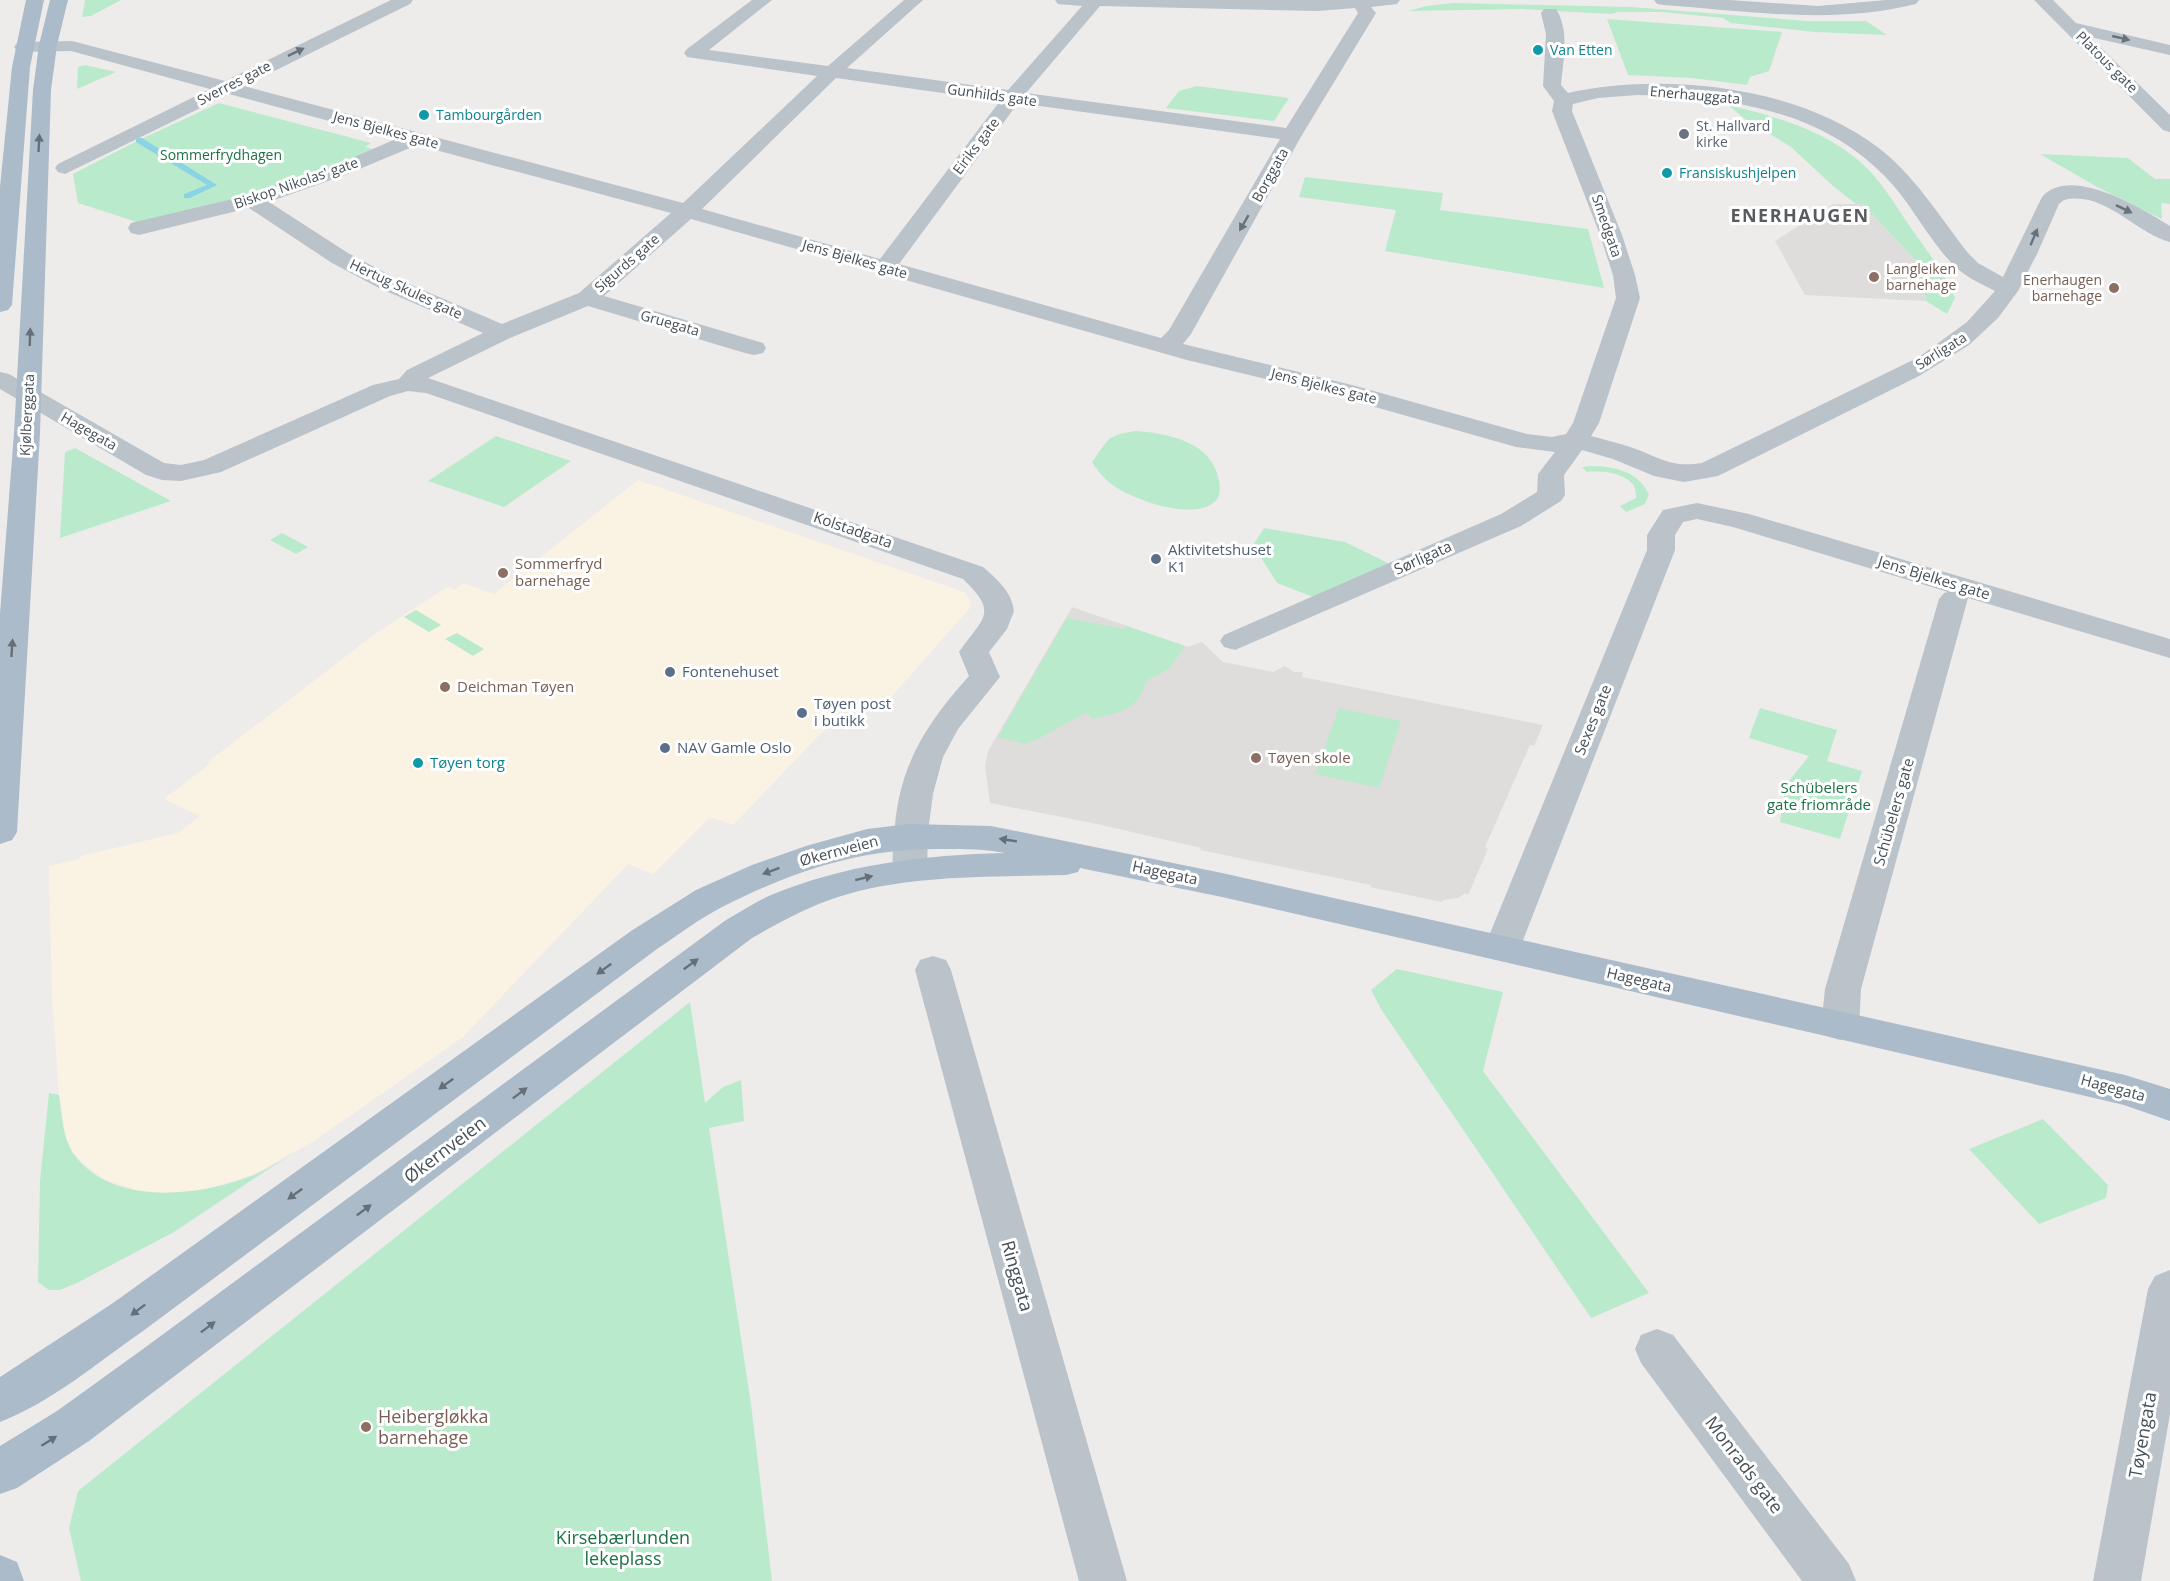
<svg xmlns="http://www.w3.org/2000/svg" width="2170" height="1581" viewBox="0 0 2170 1581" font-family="'Open Sans',sans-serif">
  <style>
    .commercial { fill: #faf2e3 }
    .education { fill: #dfdcdc }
    .green { fill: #baeacc }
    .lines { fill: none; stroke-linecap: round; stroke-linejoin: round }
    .stream { fill: #8ad4e5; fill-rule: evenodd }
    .minor { fill: #bac3ca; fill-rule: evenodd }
    .major { fill: #acbbc9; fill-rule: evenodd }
    .oneway { fill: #68727a }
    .oneway2 { fill: #646f79 }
    .culture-dot { fill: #0f9aa8; stroke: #fff; stroke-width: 2 }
    .worship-dot { fill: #6b7280; stroke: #fff; stroke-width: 2 }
    .education-dot { fill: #8d6e63; stroke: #fff; stroke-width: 2 }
    .service-dot { fill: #5c6f8a; stroke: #fff; stroke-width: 2 }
    .labels { text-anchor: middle; stroke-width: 6; stroke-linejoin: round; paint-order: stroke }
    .far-culture-label { font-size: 14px; fill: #0d838f; stroke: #fff; text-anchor: start }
    .far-street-label { font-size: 14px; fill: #454f57; stroke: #fff }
    .far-worship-label { font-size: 14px; fill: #5b616d; stroke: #fff; text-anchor: start }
    .far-park-label { font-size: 14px; fill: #1c7245; stroke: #fff }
    .far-education-label { font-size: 14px; fill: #785e54; stroke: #fff; text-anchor: start }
    .street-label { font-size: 15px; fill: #454f57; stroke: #fff }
    .service-label { font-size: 15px; fill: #4e5e75; stroke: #fff; text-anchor: start }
    .education-label { font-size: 15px; fill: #785e54; stroke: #fff; text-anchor: start }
    .culture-label { font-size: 15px; fill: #0d838f; stroke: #fff; text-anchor: start }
    .park-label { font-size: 15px; fill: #1c7245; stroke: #fff }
    .far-district-label { font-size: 18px; font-weight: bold; letter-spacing: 1.5px; fill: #585c5f; stroke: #fff }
    .near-street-label { font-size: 18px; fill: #454f57; stroke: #fff }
    .near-education-label { font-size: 18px; fill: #785e54; stroke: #fff; text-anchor: start }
    .near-park-label { font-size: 18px; fill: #1c7245; stroke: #fff }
  </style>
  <rect width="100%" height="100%" fill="#eeebeb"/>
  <path class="commercial" d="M638,480L964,592L971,601L970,608L877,713L849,704L733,825L710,817L653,874L628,864L463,1037L314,1141L255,1174L200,1191L164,1193L136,1190L104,1179L84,1164L74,1154L66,1138L59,1095L52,996L49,866L80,859L81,856L178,833L200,816L164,799L210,764L208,762L375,634L447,587L455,590L464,583L494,594Z"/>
  <g class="education">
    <path d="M1833,204H1863L1917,262L1926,301L1805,295L1775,241Z"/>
    <path d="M1072,607L1188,647L1202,642L1223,662L1273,672L1285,666L1294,672H1303L1302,677L1543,725L1534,746L1530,745L1485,847L1488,849L1468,895L1465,893L1458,898L1443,900L1442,902L1370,887L1371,885L1200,850L1201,848L1097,824L990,803L985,766L988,751Z"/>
  </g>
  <g class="green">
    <path d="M85,0H121L91,16L82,17Z"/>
    <path d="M1454,3L1631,7L1807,21H1866L1887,35L1815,32L1731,23L1723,18L1662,12H1618L1611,14L1521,9L1409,11L1426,6Z"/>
    <path d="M1607,19L1782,32L1769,71L1750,77L1747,85L1692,78L1628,75Z"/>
    <path d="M86,65L89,66L116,72L77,89L78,67Z"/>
    <path d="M1197,86L1289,98L1274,121L1166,108L1179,91Z"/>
    <path d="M219,103L371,143L365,147L377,150L290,184L140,223L78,203L73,174L139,140Z"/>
    <path d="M1728,105C1774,116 1821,129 1858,160C1880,178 1895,205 1911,228C1927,251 1944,272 1955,298L1947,314L1926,301L1917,262L1863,204H1856L1833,186L1791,147L1745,119Z"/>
    <path d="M2040,154L2128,158L2155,179H2170V204L2161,203L2162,219L2099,188Z"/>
    <path d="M1305,177L1443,193L1440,210L1588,229L1604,288L1385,251L1396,210L1299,197Z"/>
    <path d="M1135,431C1168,433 1213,442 1219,481C1220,487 1221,493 1217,499C1199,523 1138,501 1117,488C1106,481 1099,473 1092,462C1109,439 1105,436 1135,431Z"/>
    <path d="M496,436L571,461L504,507L428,481Z"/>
    <path d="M75,448L171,501L60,538L65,452Z"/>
    <path d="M1590,466C1613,466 1638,471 1649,494L1645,504L1626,512L1620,506L1636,498C1639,474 1605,470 1587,472L1582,467Z"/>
    <path d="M1264,528L1345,542L1390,564L1313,597L1277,583L1253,545Z"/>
    <path d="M282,533L308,547L296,554L270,540Z"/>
    <path d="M416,610L441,625L429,632L404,617Z"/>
    <path d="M1067,618L1124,629L1126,626L1185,646L1169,669L1146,681C1140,710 1118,713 1093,719L1086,713L1038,739L1024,744L998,737Z"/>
    <path d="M457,633L484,649L473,656L445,639Z"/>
    <path d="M1339,708L1401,721L1379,788L1315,774Z"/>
    <path d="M1760,708L1837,730L1827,761L1862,771L1840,839L1780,822L1785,786L1809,756L1749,738Z"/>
    <path d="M1397,969L1503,992L1483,1071L1649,1293L1591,1318L1381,1009L1371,990Z"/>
    <path d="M690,1002L705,1103L723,1087L741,1080L744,1121L709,1128L751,1404L772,1581H81L69,1528L78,1491Z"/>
    <path d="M49,1093L59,1095C62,1114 62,1136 73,1153C111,1208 201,1196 254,1175C268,1169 281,1160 294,1152L174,1232L79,1282L60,1290H49L38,1282L40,1181Z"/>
    <path d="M2043,1119L2108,1185L2106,1198L2039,1224L1969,1149Z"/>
  </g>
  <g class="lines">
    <path class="stream" d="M136,138H142L217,185L190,198H184V194L207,185L136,142Z"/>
    <g class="minor">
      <path d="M391,0H413L410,4L244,86L683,203L817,76L687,57L684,53L687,49L752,0H772L709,50L828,66L904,0H923L847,68L1008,90L1082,6L1058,4L1055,0H1400L1397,4L1371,7L1376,13L1302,135L1191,334L1183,344L1356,386L1527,434L1552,437L1566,434L1573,423L1616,298L1613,275L1600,235L1552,111L1554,101L1543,86L1546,34L1541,13L1544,9H1556C1570,30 1563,62 1561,85L1568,93C1664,72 1796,86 1876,146C1913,173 1940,217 1968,253L1978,263L2003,277L2042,197C2070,164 2143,209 2170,226V242C2135,233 2104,190 2064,200L2059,204L2037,254L2018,291L1998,318L1969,345L1919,376L1718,476L1684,482L1654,476L1613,459L1582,450L1564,475L1565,495L1561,501L1521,526L1235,650L1224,647L1220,641L1224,635L1501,514L1537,492L1538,474L1555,452L1516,447L1340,397L1187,360L691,219L604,296L763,343L766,348L763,353L754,355L745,353L588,306L510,338L428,378L983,567C997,579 1012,592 1014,611L1007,629L989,652L1000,677L958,729L943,757L933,794L928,832L927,870L922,879L910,882L898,879C890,866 893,853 894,839C897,769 924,726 969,676L959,652C982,618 1000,614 963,579L426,393L408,391L390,396L221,472L181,481L162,480L146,475L0,389V372L9,374L164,463L181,465L204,460L373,385L399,379L407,370L483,333L379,288L332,263L249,208L139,235L131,233L128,228L131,223L245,196L331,167L396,139L229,94L65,174L58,172L55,168L58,164L210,89L71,51L23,52L17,51L14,47L17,43L23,42L72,41L225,81ZM1100,6L1318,11L1355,8L1358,13L1286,128L1026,93ZM836,78L1000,101L880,259L702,209ZM1637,95C1735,97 1832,111 1898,191C1915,212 1942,259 1963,273C1972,280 1984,285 1995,291L1967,322L1919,357L1702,463C1671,468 1661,458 1633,448C1619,443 1605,440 1591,436L1599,423L1640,298L1635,275L1622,235L1572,111L1573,104L1598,98ZM1018,103L1280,139L1169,330L1161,338L899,264ZM417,145L671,213L579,293L502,324L395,278L348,253L269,202L345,175Z"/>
      <path d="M1654,0H1729L1818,6L1886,0H1919L1916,4C1832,25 1748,11 1663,5L1657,4Z"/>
      <path d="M2034,0H2053L2076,23L2170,45V55L2090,37L2170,115V132L2163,130Z"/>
      <path d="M1697,503L1749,514L2170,639V658L1968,598L1861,989L1859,1026L1853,1036L1840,1040L1827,1036L1821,1026L1825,989L1939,599L1944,593L1948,592L1733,527L1697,519L1683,522L1675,535V550L1520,948L1515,957L1502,961L1489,957L1484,948L1647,550V535L1663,510Z"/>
      <path d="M933,956L946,960L951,970L1127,1581H1079L915,970L920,960Z"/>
      <path d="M2170,1270V1414L2141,1581H2093L2148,1289L2155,1276Z"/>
      <path d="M1657,1329L1673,1335L1849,1564L1856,1581H1802L1641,1363L1635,1349L1641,1335Z"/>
    </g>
    <g class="major">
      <path d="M26,0H44L30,67L12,305L8,310L0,312V187L12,67Z"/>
      <path d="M50,0H68L57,45L51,90L40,433L17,832L12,840L0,844V614L14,433L33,90L39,45Z"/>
      <path d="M909,824L991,826L1222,873L2125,1075L2170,1089V1121L2124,1105L2077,1094L1222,897L1080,868L1078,872L1066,875C993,877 908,874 838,897C807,907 780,922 752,938L89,1441L17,1488L0,1494V1446L57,1411L143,1349L726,920C741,912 755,902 771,895C846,864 924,855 1005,853C985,849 966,849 946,849C863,847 796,870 722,907C699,919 678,935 657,949L143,1331C98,1362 52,1402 0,1422V1377L113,1303L631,931L696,890L752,865L806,846L867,829Z"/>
      <path d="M0,1555L17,1562L24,1581H0Z"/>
    </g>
  </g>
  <defs><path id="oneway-solid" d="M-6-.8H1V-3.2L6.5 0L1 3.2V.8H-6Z" transform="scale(1.5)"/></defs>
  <g class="oneway">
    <use href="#oneway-solid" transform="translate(2121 38) rotate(13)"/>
    <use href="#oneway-solid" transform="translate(296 52) rotate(-26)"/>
    <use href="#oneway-solid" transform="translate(2124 209) rotate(26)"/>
    <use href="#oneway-solid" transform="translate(1244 223) rotate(120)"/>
    <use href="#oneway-solid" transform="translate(2034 237) rotate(-67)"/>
  </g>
  <g class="oneway2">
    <use href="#oneway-solid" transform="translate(39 143) rotate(-87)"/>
    <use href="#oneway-solid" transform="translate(30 337) rotate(-88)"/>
    <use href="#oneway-solid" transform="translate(12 648) rotate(-86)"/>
    <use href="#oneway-solid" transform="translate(1008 840) rotate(-171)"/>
    <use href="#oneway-solid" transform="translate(771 871) rotate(160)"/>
    <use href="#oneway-solid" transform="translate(864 878) rotate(-14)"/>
    <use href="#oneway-solid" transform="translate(691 964) rotate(-36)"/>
    <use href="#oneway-solid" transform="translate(604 969) rotate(144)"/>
    <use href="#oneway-solid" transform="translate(446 1084) rotate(144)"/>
    <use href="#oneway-solid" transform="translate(520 1093) rotate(-37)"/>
    <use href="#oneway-solid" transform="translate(295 1194) rotate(144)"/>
    <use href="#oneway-solid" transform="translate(364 1210) rotate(-37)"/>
    <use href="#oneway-solid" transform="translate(138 1310) rotate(143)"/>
    <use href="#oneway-solid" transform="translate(208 1327) rotate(-37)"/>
    <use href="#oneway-solid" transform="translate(49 1441) rotate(-32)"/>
  </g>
  <g class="culture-dot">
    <circle cx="1538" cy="50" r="6"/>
    <circle cx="424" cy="115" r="6"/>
    <circle cx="1667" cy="173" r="6"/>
    <circle cx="418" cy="763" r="6"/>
  </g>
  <circle class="worship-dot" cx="1684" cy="134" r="6"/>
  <g class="education-dot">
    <circle cx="1874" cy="277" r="6"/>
    <circle cx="2114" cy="288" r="6"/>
    <circle cx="503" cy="573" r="6"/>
    <circle cx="445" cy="687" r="6"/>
    <circle cx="1256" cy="758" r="6"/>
    <circle cx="366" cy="1427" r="6"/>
  </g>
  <g class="service-dot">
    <circle cx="1156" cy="559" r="6"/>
    <circle cx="670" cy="672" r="6"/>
    <circle cx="802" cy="713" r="6"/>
    <circle cx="665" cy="748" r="6"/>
  </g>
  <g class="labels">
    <g class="far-culture-label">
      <text x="1550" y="55">Van Etten</text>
      <text x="436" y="120">Tambourgården</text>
      <text x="1679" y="178">Fransiskushjelpen</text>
    </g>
    <g class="far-street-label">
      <text transform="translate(2107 62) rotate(45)" y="5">Platous gate</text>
      <text transform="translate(234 83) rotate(-27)" y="5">Sverres gate</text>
      <text transform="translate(992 95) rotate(8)" y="5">Gunhilds gate</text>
      <text transform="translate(1695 95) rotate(5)" y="5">Enerhauggata</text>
      <text transform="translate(386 130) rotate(15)" y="5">Jens Bjelkes gate</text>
      <text transform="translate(976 146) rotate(-53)" y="5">Eiriks gate</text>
      <text transform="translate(1270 175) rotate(-61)" y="5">Borggata</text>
      <text transform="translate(296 183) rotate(-19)" y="5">Biskop Nikolas' gate</text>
      <text transform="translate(1607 226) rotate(71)" y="5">Smedgata</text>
      <text transform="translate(855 259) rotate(16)" y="5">Jens Bjelkes gate</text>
      <text transform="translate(627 263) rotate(-41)" y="5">Sigurds gate</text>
      <text transform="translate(406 289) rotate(25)" y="5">Hertug Skules gate</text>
      <text transform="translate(670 323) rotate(16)" y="5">Gruegata</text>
      <text transform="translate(1941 351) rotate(-32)" y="5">Sørligata</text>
      <text transform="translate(1324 386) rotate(14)" y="5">Jens Bjelkes gate</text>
      <text transform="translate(27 415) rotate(-87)" y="5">Kjølberggata</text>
      <text transform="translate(89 431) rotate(30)" y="5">Hagegata</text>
    </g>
    <g class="far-worship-label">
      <text x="1696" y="131">St. Hallvard<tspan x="1696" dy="16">kirke</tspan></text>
    </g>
    <g class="far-park-label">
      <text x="221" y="160">Sommerfrydhagen</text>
    </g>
    <g class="far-education-label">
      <text x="1886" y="274">Langleiken<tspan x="1886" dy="16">barnehage</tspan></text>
      <text x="2102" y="285" text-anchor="end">Enerhaugen<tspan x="2102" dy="16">barnehage</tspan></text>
    </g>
    <g class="street-label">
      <text transform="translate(853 530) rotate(19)" y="5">Kolstadgata</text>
      <text transform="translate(1423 558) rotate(-24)" y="5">Sørligata</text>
      <text transform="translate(1934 578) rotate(17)" y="5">Jens Bjelkes gate</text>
      <text transform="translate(1593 720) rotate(-68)" y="5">Sexes gate</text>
      <text transform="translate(1894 812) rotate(-74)" y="5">Schübelers gate</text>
      <text transform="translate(839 851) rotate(-15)" y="5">Økernveien</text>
      <text transform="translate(1165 873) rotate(12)" y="5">Hagegata</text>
      <text transform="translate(1639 980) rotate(13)" y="5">Hagegata</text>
      <text transform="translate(2113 1088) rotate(15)" y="5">Hagegata</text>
    </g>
    <g class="service-label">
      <text x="1168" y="555">Aktivitetshuset<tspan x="1168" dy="17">K1</tspan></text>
      <text x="682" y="677">Fontenehuset</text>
      <text x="814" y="709">Tøyen post<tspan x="814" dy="17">i butikk</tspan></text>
      <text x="677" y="753">NAV Gamle Oslo</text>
    </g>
    <g class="education-label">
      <text x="515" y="569">Sommerfryd<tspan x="515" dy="17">barnehage</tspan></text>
      <text x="457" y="692">Deichman Tøyen</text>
      <text x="1268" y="763">Tøyen skole</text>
    </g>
    <g class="culture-label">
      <text x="430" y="768">Tøyen torg</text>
    </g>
    <g class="park-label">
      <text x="1819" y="793">Schübelers<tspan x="1819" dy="17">gate friområde</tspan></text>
    </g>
    <g class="far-district-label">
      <text x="1800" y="222">ENERHAUGEN</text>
    </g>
    <g class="near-street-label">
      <text transform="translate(445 1150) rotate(-37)" y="6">Økernveien</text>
      <text transform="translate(1017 1276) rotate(74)" y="6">Ringgata</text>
      <text transform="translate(2143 1435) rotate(-80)" y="6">Tøyengata</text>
      <text transform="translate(1744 1465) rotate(53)" y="6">Monrads gate</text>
    </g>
    <g class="near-education-label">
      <text x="378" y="1423">Heibergløkka<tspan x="378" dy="21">barnehage</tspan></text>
    </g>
    <g class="near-park-label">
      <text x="623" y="1544">Kirsebærlunden<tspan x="623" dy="21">lekeplass</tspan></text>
    </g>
  </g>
</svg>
